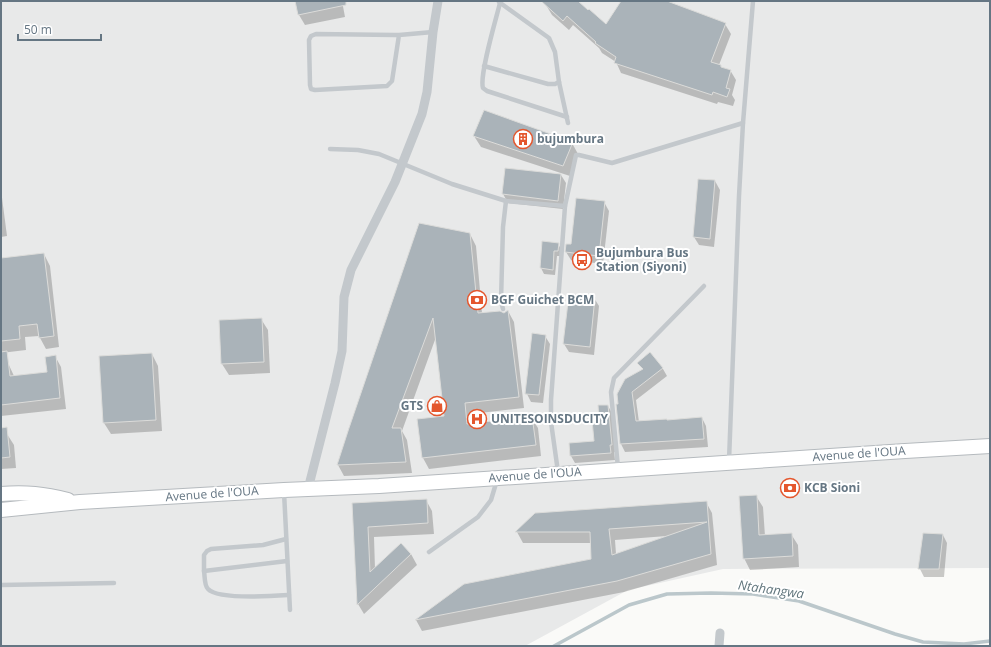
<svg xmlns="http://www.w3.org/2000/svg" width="991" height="647" viewBox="0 0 991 647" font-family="'Open Sans',sans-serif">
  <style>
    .built { fill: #e8e9e9 }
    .shadow { fill: #0003; fill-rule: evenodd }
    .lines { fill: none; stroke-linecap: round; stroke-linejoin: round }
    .stream { stroke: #bbc7cb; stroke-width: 3.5 }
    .building { fill: #aab3b9; stroke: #dcdcda; fill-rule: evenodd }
    .primary-casing { stroke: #b5babe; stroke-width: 16 }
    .service { stroke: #c3c8cc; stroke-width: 4.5 }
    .minor { stroke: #c3c8cc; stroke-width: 9 }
    .primary { stroke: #fff; stroke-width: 14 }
    .labels { text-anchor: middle; stroke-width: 4; stroke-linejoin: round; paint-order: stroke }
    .poi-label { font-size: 12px; font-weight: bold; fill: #657683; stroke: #fff; text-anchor: start }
    .street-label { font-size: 12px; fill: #657683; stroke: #fff }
    .water-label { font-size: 13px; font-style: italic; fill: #60757c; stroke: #fff }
  </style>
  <rect width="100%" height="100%" fill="#fafaf8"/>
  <path class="built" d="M1,1H990V568L723,569L628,590L525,646H1Z"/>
  <g class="shadow">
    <path d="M296,1H342L345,17L305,25L299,15Z"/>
    <path d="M548,1H576L607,26L622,1H664L725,24L731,34L719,65L722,68L730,70L736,80L732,95L735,100L733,106L718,102L717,104L621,73L616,62L602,53L599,48L573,25L569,30L552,15L546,5Z"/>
    <path d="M474,136L572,143L578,154L570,176L481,147Z"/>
    <path d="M506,169L561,175L566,183L563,209L508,203L503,194Z"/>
    <path d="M715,181L720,190L714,247L699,245L694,237Z"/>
    <path d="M1,190L7,236L1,237Z"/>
    <path d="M604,202L609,211L603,264L571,260L566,252Z"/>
    <path d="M470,234L476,246L482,313L504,314L508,311L514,322L524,408L471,414L472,424L531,417L538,428L541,456L429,469L423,458L418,420L445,417L436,337L402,431L407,440L412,473L344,476L338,465L349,428Z"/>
    <path d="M558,244L561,249V256H557L555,275L544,274L541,268Z"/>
    <path d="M44,254L50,266L59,347L46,349L39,336L25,337L26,350L1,353V259Z"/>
    <path d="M594,298L599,306L594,355L569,352L564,344Z"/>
    <path d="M261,319L268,330L270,373L229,375L222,364L220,321Z"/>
    <path d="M545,336L550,344L543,403L531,402L527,394Z"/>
    <path d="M152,354L158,366L162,431L111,434L104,423Z"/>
    <path d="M650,354L663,369L667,376L636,400L639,422L702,418L706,426L708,447L625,452L621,444L617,405H619L643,370L639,363Z"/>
    <path d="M55,356L61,367L66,409L1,416V364L8,363L14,376L48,372Z"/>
    <path d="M608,406L612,413L616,452H614L615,460L575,463L571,456L595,442L600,420Z"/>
    <path d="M7,434L14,445L16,468L1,469V435Z"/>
    <path d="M756,496L763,507L765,536L791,534L798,545L799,567L750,570L744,558Z"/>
    <path d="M426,500L432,511L434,534L374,537L375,569L411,554L417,565L364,614L358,604L353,504Z"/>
    <path d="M706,502L712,513L717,565L624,592L422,631L416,620L465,585L592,560L591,543H523L517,532L535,514ZM667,536L616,554L615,540Z"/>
    <path d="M943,535L947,543L944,577H924L920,569Z"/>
  </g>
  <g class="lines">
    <path class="stream" d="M554,646L629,605L667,594L711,593L753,594L799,601L895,634L923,642L964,644L990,641"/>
  </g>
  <g class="building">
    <path d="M295,1H346V5L298,15Z"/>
    <path d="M541,1H578L588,10L589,9L606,24L621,1H667L726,23L711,62L721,65V67L731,70L726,88L730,89L727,97L713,92L712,95L614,63L616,57L595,43L596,42L567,16L563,21Z"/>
    <path d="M484,110L573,142L563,166L473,136Z"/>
    <path d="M505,168L561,174L558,201L502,194Z"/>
    <path d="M698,179L715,180L710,239L693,237Z"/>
    <path d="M576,198L605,201L599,256L565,252L566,244H571Z"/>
    <path d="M419,223L470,233L478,313L500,311L504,313L508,310L519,397L465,403L467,424L532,416L536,445L422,458L417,419L444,416L433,318L392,428H401L406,462L337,465L349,428Z"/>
    <path d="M542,241L559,243L558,251H554L553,270L540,268Z"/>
    <path d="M44,253L54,336L39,338L37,324L19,326L20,339L1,341V258Z"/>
    <path d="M569,294L595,297L590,347L563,344Z"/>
    <path d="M262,318L264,362L221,364L219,320Z"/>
    <path d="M532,333L546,335L539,395L525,394Z"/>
    <path d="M7,351L10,376L47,372L45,357L56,355L60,398L1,405V352Z"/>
    <path d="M650,352L663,368L632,392L636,421L667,419V420L702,417L704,439L620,444L616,404H618L617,394L625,379L643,369L637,363Z"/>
    <path d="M152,353L156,420L103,423L99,356Z"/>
    <path d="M598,405H608L612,445H610L611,453L570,456L569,443L594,441L592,420H599Z"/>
    <path d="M7,427L10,457L1,458V428Z"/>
    <path d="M757,495L759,535L792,533L793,556L743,559L739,496Z"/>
    <path d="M427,499L428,523L368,527L370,572L401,543L411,554L357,605L352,503Z"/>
    <path d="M707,501L711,554L617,581L415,620L464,584L591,559L590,532H515L535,513ZM707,522L612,555L609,529Z"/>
    <path d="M923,533L943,534L939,569H918Z"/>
  </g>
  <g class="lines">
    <g class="primary-casing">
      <g id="primary">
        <path d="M1,494C26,492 44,494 68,500"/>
        <path d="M1,510L80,502L284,490L379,486L905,451L990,446"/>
      </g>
    </g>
    <g class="service">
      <path d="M499,2L549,38L555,52L559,82L568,123"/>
      <path d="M500,3C496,19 479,76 483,88L487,91L567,117"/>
      <path d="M399,35L392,81L387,86L315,90L311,89L310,85L309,40L311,36L316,34L395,35H399L433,32"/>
      <path d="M484,66L548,84H555L559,82"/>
      <path d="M330,149L358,150L379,154L452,184L506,201L565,206L551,400V422L558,472"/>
      <path d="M565,206L576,155H579L612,163L743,123"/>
      <path d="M503,309L501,301L503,227L506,201"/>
      <path d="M729,461L739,196L743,123L753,1"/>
      <path d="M618,468L611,392L614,378L704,286"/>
      <path d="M284,492L290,610"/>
      <path d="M429,552L478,517L491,500L497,480"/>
      <path d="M287,561L204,571C205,576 204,585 208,589C218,600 274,596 289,595"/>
      <path d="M204,571V555L207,551L211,549L263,545L286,539"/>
      <path d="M1,585L114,583"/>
    </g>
    <g class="minor">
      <path d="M308,489L335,383L342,351L344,297L351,270L395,182L422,114L427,92L433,32L438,1"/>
      <path d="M719,646L720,633"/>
    </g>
    <use href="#primary" class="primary"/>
  </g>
  <defs>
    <g id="building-ring" transform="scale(1)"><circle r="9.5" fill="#fff" stroke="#e4572e" stroke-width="1.5"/><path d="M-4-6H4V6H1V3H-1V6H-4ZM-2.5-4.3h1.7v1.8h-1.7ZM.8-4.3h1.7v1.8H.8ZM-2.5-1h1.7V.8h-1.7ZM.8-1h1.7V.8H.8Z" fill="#e4572e"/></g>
    <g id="bus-ring" transform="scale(1)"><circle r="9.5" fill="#fff" stroke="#e4572e" stroke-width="1.5"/><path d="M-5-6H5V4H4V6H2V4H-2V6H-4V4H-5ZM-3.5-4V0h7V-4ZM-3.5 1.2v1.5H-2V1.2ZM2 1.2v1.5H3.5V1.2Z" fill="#e4572e"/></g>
    <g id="bank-ring" transform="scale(1)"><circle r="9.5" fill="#fff" stroke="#e4572e" stroke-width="1.5"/><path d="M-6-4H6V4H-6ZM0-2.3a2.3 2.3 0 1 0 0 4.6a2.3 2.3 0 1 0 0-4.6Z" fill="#e4572e"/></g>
    <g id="shop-ring" transform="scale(1)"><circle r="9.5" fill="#fff" stroke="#e4572e" stroke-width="1.5"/><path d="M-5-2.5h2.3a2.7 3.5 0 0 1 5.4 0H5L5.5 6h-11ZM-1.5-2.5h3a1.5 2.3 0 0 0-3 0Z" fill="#e4572e"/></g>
    <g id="hospital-ring" transform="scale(1)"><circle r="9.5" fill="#fff" stroke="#e4572e" stroke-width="1.5"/><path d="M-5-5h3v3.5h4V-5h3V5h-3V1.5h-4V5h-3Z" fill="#e4572e"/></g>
  </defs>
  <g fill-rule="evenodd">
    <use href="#building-ring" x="523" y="139"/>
    <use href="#bus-ring" x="582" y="260"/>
    <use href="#bank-ring" x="477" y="300"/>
    <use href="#shop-ring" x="437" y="406"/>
    <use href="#hospital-ring" x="477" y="419"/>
    <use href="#bank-ring" x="790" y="488"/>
  </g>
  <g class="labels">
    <g class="poi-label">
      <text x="537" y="143">bujumbura</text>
      <text x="596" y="257">Bujumbura Bus<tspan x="596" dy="14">Station (Siyoni)</tspan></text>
      <text x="491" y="304">BGF Guichet BCM</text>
      <text x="423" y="410" text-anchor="end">GTS</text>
      <text x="491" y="423">UNITESOINSDUCITY</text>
      <text x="804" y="492">KCB Sioni</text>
    </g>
    <g class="street-label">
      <text transform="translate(859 454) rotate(-4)" y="4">Avenue de l'OUA</text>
      <text transform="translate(535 475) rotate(-4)" y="4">Avenue de l'OUA</text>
      <text transform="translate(212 494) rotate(-4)" y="4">Avenue de l'OUA</text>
    </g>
    <g class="water-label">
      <text transform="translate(771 589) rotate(8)" y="5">Ntahangwa</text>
    </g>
  </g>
  <rect width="991" height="647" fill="none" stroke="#657683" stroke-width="4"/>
  <path d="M18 34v6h83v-6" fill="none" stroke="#657683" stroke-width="2"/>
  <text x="24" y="34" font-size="12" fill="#657683" stroke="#ffffff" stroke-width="3" paint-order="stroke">50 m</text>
</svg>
